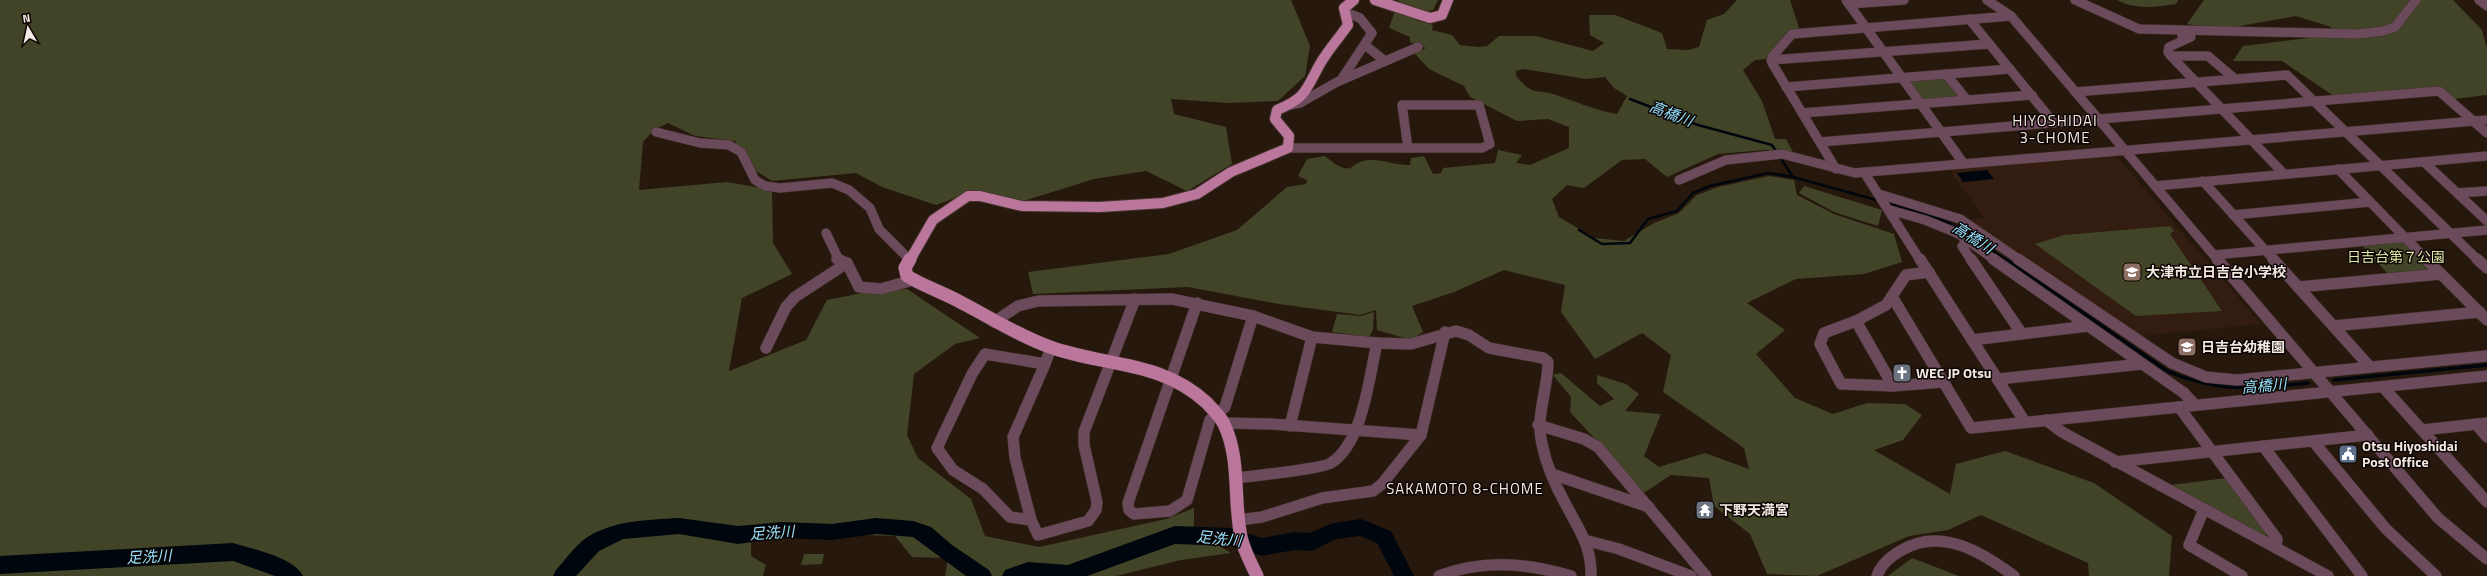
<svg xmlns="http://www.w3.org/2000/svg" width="2487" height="576" viewBox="0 0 2487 576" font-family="'Titillium Web','Noto Sans JP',sans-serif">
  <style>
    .built { fill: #321d10 }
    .green { fill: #414427; fill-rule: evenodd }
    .water { fill: #00060d }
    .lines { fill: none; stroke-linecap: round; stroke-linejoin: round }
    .stream-far1 { stroke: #00060d; stroke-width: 2.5 }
    .stream { stroke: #00060d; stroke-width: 3.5 }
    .river { fill: #00060d; fill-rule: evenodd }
    .minor-far1-casing { stroke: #44352c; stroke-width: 10 }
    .minor-casing { stroke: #44352c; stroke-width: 12 }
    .major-far1-casing { stroke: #44352c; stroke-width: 12 }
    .major-casing { stroke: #44352c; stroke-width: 14 }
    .minor-far1 { stroke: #6b4a5b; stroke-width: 9 }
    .minor { stroke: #6b4a5b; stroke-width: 11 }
    .major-far1 { stroke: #bb779b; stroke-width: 10 }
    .major { stroke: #bb779b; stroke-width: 13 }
    .labels { text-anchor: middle; stroke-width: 3; stroke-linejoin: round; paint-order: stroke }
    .park-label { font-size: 14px; fill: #e2e9a7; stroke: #0b0503 }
    .poi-label { font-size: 14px; font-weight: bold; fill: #f4e9e2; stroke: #0b0503; text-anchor: start }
    .water-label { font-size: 15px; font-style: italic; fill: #96e1ff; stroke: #0b0503 }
    .neighbourhood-label { font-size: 15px; letter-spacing: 1px; fill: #f4e9e2; stroke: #0b0503 }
  </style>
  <rect width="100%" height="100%" fill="#27180e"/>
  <path class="built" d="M2111,155L2119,159L2261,324L2141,336L1970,220L1984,218L1949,169Z"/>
  <g class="green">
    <path d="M0,0H1291L1310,46L1305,76L1278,101L1228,103L1171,99L1174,114L1226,127L1232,164L1187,191L1146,171L1094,179L1017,203L976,190L936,205L882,187L856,173L772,181L748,166L735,141L695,136L668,123L654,130L643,142L639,190L727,182L772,190L773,243L792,274L742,298L729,371L806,340L827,300L872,291L907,289L980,338L955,344L914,374L907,435L918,458L971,499L985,536L1039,547L1166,519L1194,508V531L1231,553L1181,560L1116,576H945L948,558L912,557L895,536L835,534L751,538V556L766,565L763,576H0Z"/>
    <path d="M1397,0H1438L1433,10L1420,13Z"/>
    <path d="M1737,0H1790L1799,28L1787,32L1765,59L1755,60L1743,70L1762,101L1775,139H1786L1793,152L1765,150L1718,154L1667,177L1645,159L1622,160L1584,188L1567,185L1552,199L1559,217L1594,238L1624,241L1654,223L1679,213L1697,195L1718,187L1769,176L1794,180L1797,195L1834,214L1894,234L1902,262L1864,274L1796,279L1747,303L1785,330L1756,354L1795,398L1833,414L1867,403L1905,404L1922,415L1903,440L1874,450L1950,494L1956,464L2005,451L2094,483L2172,536L2169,576H2089L2088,563L1981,515L1948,530L1909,536L1817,576L1767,574L1750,534L1714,506L1709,478L1671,475L1642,494L1618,464L1570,412L1571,397L1553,375L1561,373L1600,406L1614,399L1597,383V375L1626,384L1639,394L1625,411L1661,414L1644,456L1659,467L1705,453L1749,469L1744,448L1663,392L1671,355L1642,333L1595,359L1561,312L1565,285L1504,270L1454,292L1412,306L1423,332L1411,340L1377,330L1376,310L1360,315L1279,304L1188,287L1033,294L1028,272L1169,254L1237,230L1287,187L1306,184L1307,180L1298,176L1307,159L1325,156C1330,160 1338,167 1344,168C1352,170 1354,164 1360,162C1376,156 1394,166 1410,165L1411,158L1424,156L1433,174L1441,173L1443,168L1495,163L1498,150L1522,155L1516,163L1530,165L1569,148V127L1548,119L1517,121L1470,97L1464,86L1429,69L1414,53L1426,48L1410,42V37L1389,28L1394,13L1406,12L1416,20L1433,25L1432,30L1452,35L1460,45L1478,47L1487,46L1499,36H1536L1593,51L1604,43L1590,35L1589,15H1615L1662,33L1667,49L1688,50L1699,47L1707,20L1724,14ZM1524,69L1586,79L1605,77L1614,88L1627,96L1617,114C1594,110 1575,101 1553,94C1545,91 1534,93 1527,87C1523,84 1519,79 1516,76V71Z"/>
    <path d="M2117,0H2178L2176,4C2155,7 2136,10 2117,0Z"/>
    <path d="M2204,0H2453L2482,30L2487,48V95L2454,99L2440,89L2335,97L2282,61H2233L2243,46L2324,36L2331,27L2296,16L2223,29L2187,24Z"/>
    <path d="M1946,76L1963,98L1928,101L1921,98L1909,83L1911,79Z"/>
    <path d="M1804,186L1882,210L1878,226L1834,212L1799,193Z"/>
    <path d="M2170,226L2174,231L2170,234L2222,311L2136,316L2035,244L2064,235Z"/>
    <path d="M2398,241L2408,244L2430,267L2429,271L2389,275L2361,244Z"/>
    <path d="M1374,312L1373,330L1369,337L1332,332L1337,314L1361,316Z"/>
    <path d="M2227,478L2268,534L2263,536L2170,485Z"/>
    <path d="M804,554H824L822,564L801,565Z"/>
    <path d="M1912,558L1959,576H1888Z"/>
  </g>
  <path class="water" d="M1987,170L1994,179L1963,182L1957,173Z"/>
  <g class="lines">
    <g class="stream-far1">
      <path d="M1630,99L1698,125L1772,145L1793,177L1880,201"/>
      <path d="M1887,203L1938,218L1965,231L2006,260"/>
      <path d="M1579,230L1602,244L1630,243L1648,219L1677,211L1693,193L1710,186L1768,173L1793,177"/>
    </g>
    <g class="stream">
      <path d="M2005,259L2167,371C2217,393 2255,389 2308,383"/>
      <path d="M2334,380L2487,365"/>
    </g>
    <g class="river">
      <path d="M679,518L738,526L782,522L832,524L876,518L913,521L931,527L952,545L989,570L992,576H966L913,537L876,534L832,540L782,538L738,544L679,534L623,539L599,551L576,576H553L556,570C565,560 575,546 586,538C614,520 647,520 679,518Z"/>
      <path d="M1361,519L1391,531L1414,576H1394L1377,543L1360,536L1336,539L1312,551L1294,550L1262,556L1231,546L1175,544L1087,576H1002L1005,570L1028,562L1068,565L1175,526L1231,528L1262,538L1294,532L1310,533L1333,523Z"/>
      <path d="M233,543C252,549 294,557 303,576H275L233,561L0,574V556Z"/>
    </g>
    <g class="minor-far1-casing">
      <g id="minor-far1">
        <path d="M1846,0L1964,164"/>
        <path d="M1987,0L2011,16L2218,260"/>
        <path d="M2075,0L2139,29L2358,34L2383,31L2395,27L2416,0"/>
        <path d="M2479,0L2487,6"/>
        <path d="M1849,4L1904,0"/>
        <path d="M1969,19L2054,123"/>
        <path d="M1365,45L1385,61"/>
        <path d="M2171,56L2168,52L2169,47L2191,37L2182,36"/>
        <path d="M1771,60L1989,44"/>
        <path d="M1946,74L1967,100"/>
        <path d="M2235,79L2208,56H2171L2284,174"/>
        <path d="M1341,80L1372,33L1360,18L1345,12"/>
        <path d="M1786,87L2010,69"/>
        <path d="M2075,92L2287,75L2478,260"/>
        <path d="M1290,105L1300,103L1337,82L1418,47"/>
        <path d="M1402,105H1479L1490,144L1482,148H1408Z"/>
        <path d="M1802,113L2032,95"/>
        <path d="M656,132L700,143L729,145L741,152L755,180L765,186L780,188L832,183L849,190L870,208L879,229L910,260"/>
        <path d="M1820,142L2439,91L2487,133"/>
        <path d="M1288,148H1408"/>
        <path d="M2424,162L2487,221"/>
        <path d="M1836,169L1772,63V57L1792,34L2011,16"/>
        <path d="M2338,169L2427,260"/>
        <path d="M1864,172L1920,260"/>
        <path d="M1679,180L1726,160L1782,154L1855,173L2487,120"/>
        <path d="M2203,181L2274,260"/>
        <path d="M2155,186L2487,156"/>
        <path d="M2457,193L2487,191"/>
        <path d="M1879,194L1960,219L2020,260"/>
        <path d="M1890,210L1925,220L1957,233L1995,260"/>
        <path d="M2233,215L2370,202"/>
        <path d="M826,233L839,260"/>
        <path d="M1969,242L1962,246L1971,260"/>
        <path d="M2214,255L2487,230"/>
      </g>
    </g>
    <g class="minor-casing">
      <g id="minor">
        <path d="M837,259L847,263L859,287L881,289L913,280"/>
        <path d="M909,259L910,260"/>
        <path d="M1920,259L2025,422"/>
        <path d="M1971,259L2022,334"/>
        <path d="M1993,259L2184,393L2195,405"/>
        <path d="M2018,259L2172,363L2206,377L2237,380L2487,356"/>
        <path d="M2217,259L2438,518L2487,559"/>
        <path d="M2273,259L2370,367"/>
        <path d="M2426,259L2487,320"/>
        <path d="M2477,259L2487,268"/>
        <path d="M2298,287L2441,274"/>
        <path d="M1893,298L1971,428L2487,376"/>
        <path d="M1197,303L1128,503L1129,510L1134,514L1170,511L1187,500L1210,420L1225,407L1253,316"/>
        <path d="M1856,321L1824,333L1820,344L1841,384L1893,386L1943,382"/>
        <path d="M994,322L1018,306L1038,301L1172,299L1253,316L1312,337L1377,343L1411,344L1456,331L1469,335L1489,348L1543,358L1548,362C1548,389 1535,417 1542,444C1546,464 1555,485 1565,503C1578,528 1592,546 1591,576"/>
        <path d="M2333,326L2480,312"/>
        <path d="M1972,340L2088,326"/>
        <path d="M766,348L786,307L795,297L847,263"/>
        <path d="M1051,348L1045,364L985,354L972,374L937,448L953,470L983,489L1010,517L1031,520L1038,535L1088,521L1096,510L1097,502L1084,445V432L1135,299"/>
        <path d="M1998,379L2142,364"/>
        <path d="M1893,386L1856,321L1886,305L1906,275L1929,272"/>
        <path d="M2383,387L2487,502"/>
        <path d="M2179,407L2277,539L2276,548"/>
        <path d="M2046,420L2062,432L2328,576"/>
        <path d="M1224,423L1271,424L1421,435"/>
        <path d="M2476,424L2487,437"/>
        <path d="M1538,425L1584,439L1598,447L1706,576"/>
        <path d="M1290,426L1312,337"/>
        <path d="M2422,430L2487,423"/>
        <path d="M2313,441L2386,529L2436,576"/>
        <path d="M2263,446L2362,576"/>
        <path d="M2115,462L2368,435"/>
        <path d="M1552,474L1649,507"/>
        <path d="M1237,478C1252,476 1322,469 1331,463C1363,443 1369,377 1377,343"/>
        <path d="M2204,509L2189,545L2242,576"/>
        <path d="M1031,520L1015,458L1013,437L1045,364"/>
        <path d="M1239,520L1262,517L1322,498L1373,491L1382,484L1421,435L1445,332"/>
        <path d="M1588,541L1619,549L1691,576"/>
        <path d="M1439,576C1483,559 1526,563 1571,576"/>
        <path d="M1877,576C1881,564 1891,556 1902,550C1941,527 1982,552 2014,576"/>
      </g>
    </g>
    <g class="major-far1-casing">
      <g id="major-far1">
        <path d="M1375,0L1430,18L1442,15L1448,0"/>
        <path d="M910,260L933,220L968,196H980L1022,206L1100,207L1163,203L1197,194L1231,172L1288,148L1289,136L1275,119L1277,110C1307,98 1306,89 1320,64C1328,50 1339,38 1348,25L1344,8L1354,0"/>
      </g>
    </g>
    <g class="major-casing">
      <path id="major" d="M910,259L905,268L907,276C925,287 945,293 964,304C993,319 1019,336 1050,347C1105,367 1161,360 1207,403C1213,410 1220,416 1224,424C1241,460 1233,499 1241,537C1244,551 1251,563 1257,576"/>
    </g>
    <use href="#minor-far1" class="minor-far1"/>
    <use href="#minor" class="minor"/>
    <use href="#major-far1" class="major-far1"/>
    <use href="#major" class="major"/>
  </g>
  <defs>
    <g id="school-square" transform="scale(1)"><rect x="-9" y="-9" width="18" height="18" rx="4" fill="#8d6e63" stroke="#0b0503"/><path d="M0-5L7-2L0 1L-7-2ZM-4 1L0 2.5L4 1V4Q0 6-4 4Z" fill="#fff"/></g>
    <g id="church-square" transform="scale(1)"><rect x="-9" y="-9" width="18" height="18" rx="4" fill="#6b7280" stroke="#0b0503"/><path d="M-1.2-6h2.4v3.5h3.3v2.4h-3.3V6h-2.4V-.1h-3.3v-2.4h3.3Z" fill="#fff"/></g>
    <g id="civic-square" transform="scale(1)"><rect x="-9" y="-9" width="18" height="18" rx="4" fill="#5c6f8a" stroke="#0b0503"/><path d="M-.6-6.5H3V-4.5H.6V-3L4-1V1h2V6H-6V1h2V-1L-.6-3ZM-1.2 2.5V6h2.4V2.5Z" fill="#fff"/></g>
    <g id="temple-square" transform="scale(1)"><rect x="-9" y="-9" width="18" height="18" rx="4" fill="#6b7280" stroke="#0b0503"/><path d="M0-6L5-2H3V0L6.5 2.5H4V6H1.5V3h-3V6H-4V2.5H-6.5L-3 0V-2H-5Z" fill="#fff"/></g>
  </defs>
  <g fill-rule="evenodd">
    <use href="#school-square" x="2132" y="272"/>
    <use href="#school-square" x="2187" y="347"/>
    <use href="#church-square" x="1902" y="373"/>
    <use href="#civic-square" x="2348" y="454"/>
    <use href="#temple-square" x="1705" y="510"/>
  </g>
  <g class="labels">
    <g class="park-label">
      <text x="2396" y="262">日吉台第７公園</text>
    </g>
    <g class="poi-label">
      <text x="2146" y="277">大津市立日吉台小学校</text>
      <text x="2201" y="352">日吉台幼稚園</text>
      <text x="1916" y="378">WEC JP Otsu</text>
      <text x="2362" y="451">Otsu Hiyoshidai<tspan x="2362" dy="16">Post Office</tspan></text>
      <text x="1719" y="515">下野天満宮</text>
    </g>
    <g class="water-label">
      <text transform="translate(1671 114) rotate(21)" y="5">高橋川</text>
      <text transform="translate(1973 238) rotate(32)" y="5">高橋川</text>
      <text transform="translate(2264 386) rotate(-5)" y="5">高橋川</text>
      <text transform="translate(772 533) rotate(-4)" y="5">足洗川</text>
      <text transform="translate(1219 539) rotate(6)" y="5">足洗川</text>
      <text transform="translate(149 557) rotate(-3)" y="5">足洗川</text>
    </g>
    <g class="neighbourhood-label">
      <text x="2055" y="126">HIYOSHIDAI<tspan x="2055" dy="17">3-CHOME</tspan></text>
      <text x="1465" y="494">SAKAMOTO 8-CHOME</text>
    </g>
  </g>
  <g transform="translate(28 28) rotate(351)" stroke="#0b0503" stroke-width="3" paint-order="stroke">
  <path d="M0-3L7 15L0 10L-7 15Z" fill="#f4e9e2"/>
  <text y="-6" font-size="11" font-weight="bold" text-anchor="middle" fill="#f4e9e2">N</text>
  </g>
</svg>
